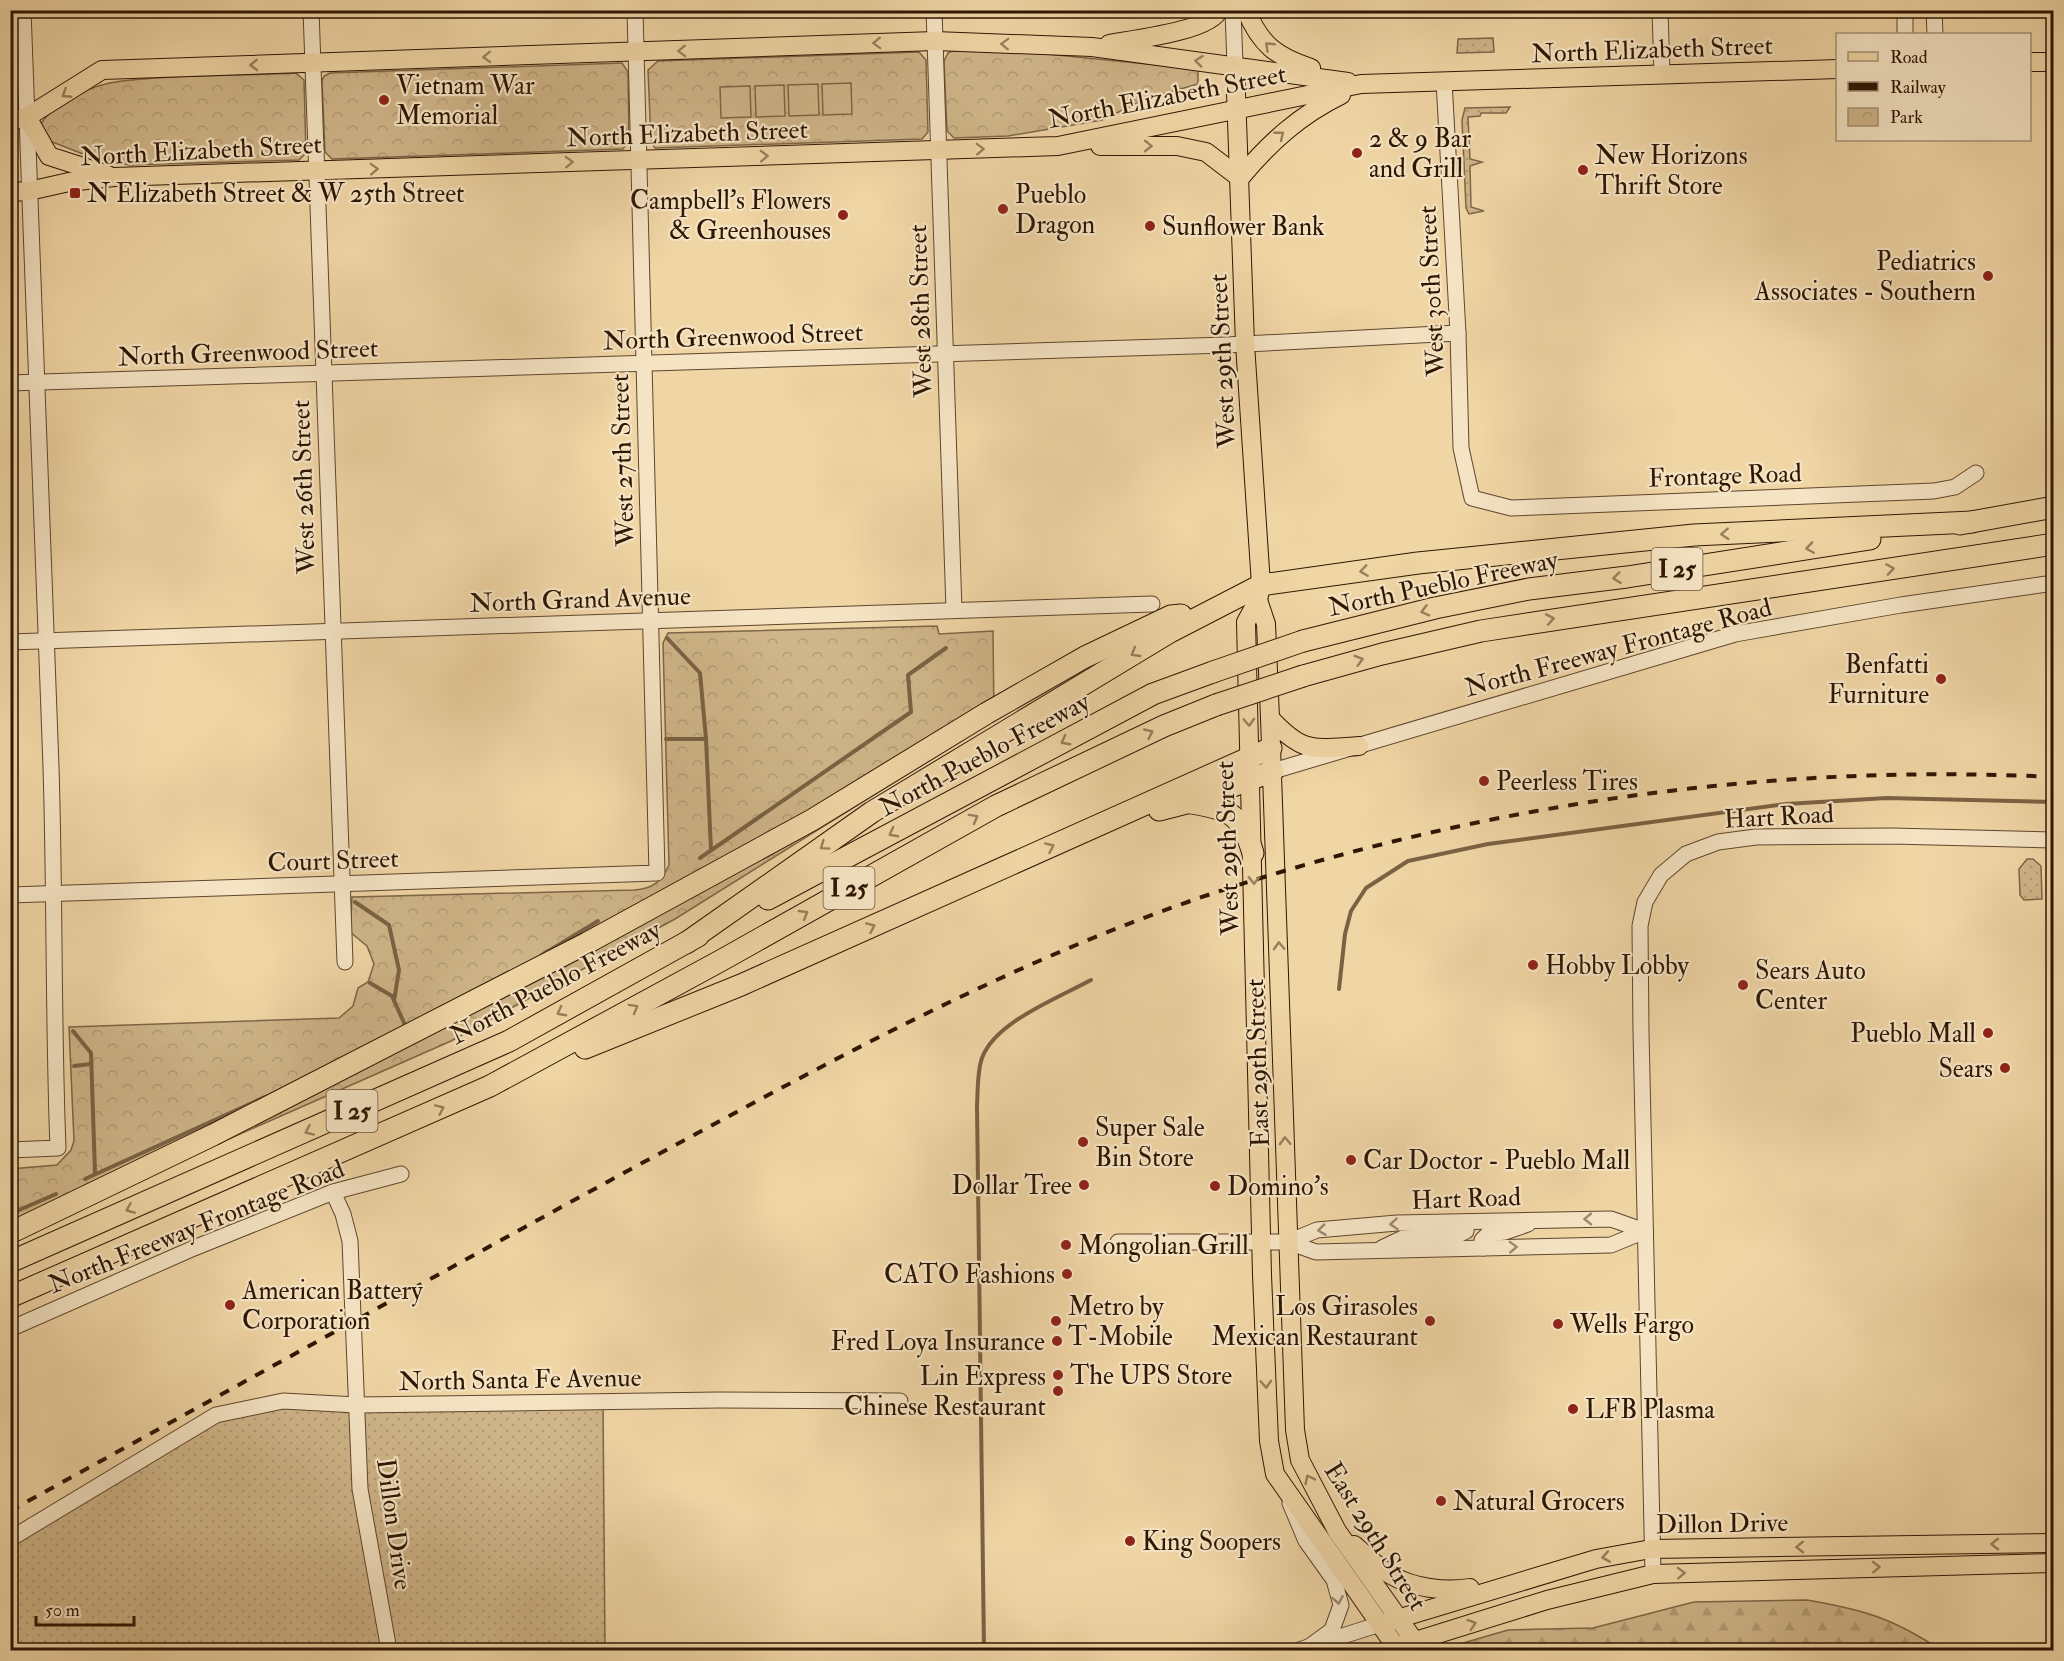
<svg xmlns="http://www.w3.org/2000/svg" width="2064" height="1661" viewBox="0 0 2064 1661" font-family="'IM FELL Double Pica',serif">
  <style>
    .grass { fill: url(#grass-dots); stroke: #7e6646; stroke-width: 1.5 }
    .forest { fill: url(#forest-firs); stroke: #7e6646; stroke-width: 1.5 }
    .park { fill: url(#park-crowns); stroke: #7e6646; stroke-width: 1.5 }
    .pitch { fill: #cfb589; stroke: #7e6646; stroke-width: 1.5 }
    .lines { fill: none; stroke-linecap: round; stroke-linejoin: round }
    .stream { stroke: #7b6243; stroke-width: 4 }
    .minor-casing { stroke: #5e462c; stroke-width: 17 }
    .major-casing { stroke: #2e1603; stroke-width: 20 }
    .highway-casing { stroke: #2e1603; stroke-width: 23 }
    .minor { stroke: #f5e4c4; stroke-width: 15 }
    .major { stroke: #f0d5a5; stroke-width: 18 }
    .highway { stroke: #f0d5a5; stroke-width: 21 }
    .rail { stroke: #2e1603; stroke-width: 4; stroke-dasharray: 10 10; stroke-linecap: butt }
    .highway-bridge-casing { stroke: #2e1603; stroke-width: 23; stroke-linecap: butt }
    .highway-bridge { stroke: #f0d5a5; stroke-width: 21 }
    .oneway { stroke: #997f5c }
    .oneway2 { stroke: #9b876d }
    .poi-dot { fill: #8f2418; stroke: #f5e4c4; stroke-width: 2 }
    .labels { text-anchor: middle; stroke-width: 4.5; stroke-linejoin: round; paint-order: stroke }
    .shield { fill: #f5e4c4; stroke: #6a543d; stroke-width: 1.5 }
    .shield-label { font-size: 24px; font-weight: bold; fill: #2e1603 }
    .street-label { font-size: 26px; fill: #2e1603; stroke: #f5e4c4 }
    .poi-label { font-size: 26px; fill: #2e1603; stroke: #f5e4c4; text-anchor: start }
  </style>
  <defs>
    <pattern id="grass-dots" width="8" height="8" patternUnits="userSpaceOnUse" patternTransform="scale(1.5)"><rect width="8" height="8" fill="#cfb589"/><path d="M2 2h.1M6 6h.1" fill="none" stroke="#b29b75" stroke-width="1.8" stroke-linecap="round"/></pattern>
    <pattern id="forest-firs" width="22" height="20" patternUnits="userSpaceOnUse" patternTransform="scale(1.5)"><rect width="22" height="20" fill="#cfb589"/><path d="M5 1l3.5 6h-7zM16 11l3.5 6h-7z" fill="#b29b75"/></pattern>
    <pattern id="park-crowns" width="20" height="18" patternUnits="userSpaceOnUse" patternTransform="scale(1.5)"><rect width="20" height="18" fill="#cfb589"/><path d="M2 6a3 3 0 1 1 6 0M12 15a3 3 0 1 1 6 0" fill="none" stroke="#b29b75"/></pattern>
  </defs>
  <rect width="100%" height="100%" fill="#f0d5a5"/>
  <filter id="stains"><feTurbulence type="fractalNoise" baseFrequency=".00333" numOctaves="4"/><feColorMatrix values="0 0 0 0 .2 0 0 0 0 .09 0 0 0 0 .02 0 0 0 .5 -.17"/></filter>
  <radialGradient id="worn" r=".72"><stop offset=".6" stop-color="#630" stop-opacity="0"/><stop offset="1" stop-color="#630" stop-opacity=".3"/></radialGradient>
  <g class="grass">
    <path d="M1493,38L1494,52L1457,53L1458,39Z"/>
    <path d="M1510,107L1506,113H1481L1480,116L1468,117L1470,159L1482,162L1470,166L1471,207L1484,211L1469,214L1466,208L1462,120L1465,108Z"/>
    <path d="M2027,859H2033L2041,866L2042,899L2024,900L2020,895L2019,869Z"/>
    <path d="M283,1401L603,1402L605,1650H11V1539L216,1415Z"/>
  </g>
  <path class="forest" d="M1807,1600C1865,1610 1892,1618 1941,1650H1439L1508,1630L1593,1628L1694,1602Z"/>
  <g class="park">
    <path d="M952,51H1016L1198,69V84L1146,99L1102,120L1008,136L954,138L947,131L944,61L948,53Z"/>
    <path d="M919,52L926,60L928,132L922,139L655,148L651,142L648,70L658,61Z"/>
    <path d="M622,63L628,72L629,141L623,149L332,159L325,152L322,81L324,76L330,73Z"/>
    <path d="M296,73L304,80L306,153L299,160L129,165L83,154L47,140L40,126C52,101 95,84 122,81C178,74 239,76 296,73Z"/>
    <path d="M937,626L939,634L993,631L994,720L675,919L451,1041L11,1235L10,1169L57,1165L71,1150L74,1141L69,1027L339,1018L353,1006L358,988L368,982L374,964L367,946L350,932L352,897L634,890C653,889 662,881 669,865L663,643L668,633Z"/>
  </g>
  <g class="pitch">
    <path d="M851,83L852,114L823,115L822,84Z"/>
    <path d="M818,84L819,115L789,116L788,85Z"/>
    <path d="M784,85L785,116L756,117L755,86Z"/>
    <path d="M750,86L751,117L721,118L720,87Z"/>
  </g>
  <g class="lines">
    <g class="stream">
      <path d="M667,638L700,673L706,739L711,850"/>
      <path d="M666,739H706"/>
      <path d="M700,858L911,712L908,675L946,648"/>
      <path d="M355,902L389,925L399,970L394,1001"/>
      <path d="M542,955L598,921"/>
      <path d="M370,983L392,996L405,1025"/>
      <path d="M1339,989L1345,934L1351,911L1366,888L1408,861L1488,844L1786,804L1887,798L2054,802"/>
      <path d="M73,1031L91,1053L95,1173"/>
      <path d="M74,1066L91,1064"/>
      <path d="M85,1179L265,1097"/>
      <path d="M10,1214L56,1194"/>
      <path d="M984,1650L977,1105C978,1091 977,1072 982,1058C995,1022 1058,998 1091,980"/>
    </g>
    <g class="minor-casing">
      <g id="minor">
        <path d="M311,10L345,962"/>
        <path d="M934,10L954,610"/>
        <path d="M1233,10L1235,65"/>
        <path d="M1660,10L1662,74"/>
        <path d="M1905,10V34"/>
        <path d="M1934,10L1935,34"/>
        <path d="M1444,81L1458,333L1461,448L1472,498L1511,508L1934,491L1955,487L1976,473"/>
        <path d="M10,383L1226,345L1458,333"/>
        <path d="M10,642L1152,604"/>
        <path d="M1273,771L1735,634L1901,605L2054,583"/>
        <path d="M10,895L657,873L635,10"/>
        <path d="M10,1150L58,1148C53,1021 55,894 51,767L23,10"/>
        <path d="M333,1192L343,1214L350,1241L360,1489L389,1650"/>
        <path d="M1118,1242H1288L1316,1252L1611,1245L1645,1231"/>
        <path d="M1288,1242L1317,1230L1397,1223L1611,1219L1645,1231"/>
        <path d="M1382,1248L1403,1238L1458,1235L1466,1231L1467,1222"/>
        <path d="M1483,1248L1482,1240L1488,1234L1505,1232L1528,1224"/>
        <path d="M10,1329L194,1248L333,1192L401,1174"/>
        <path d="M1290,1503L1306,1541L1334,1580L1341,1605L1332,1630L1310,1646"/>
        <path d="M10,1539L216,1415L283,1401L357,1405L719,1400L900,1401"/>
        <path d="M1653,1574L1641,1032L1640,926L1645,902L1661,875L1686,854L1718,842L1756,837L1892,836L2054,840"/>
        <path d="M1299,1650L1380,1624"/>
      </g>
    </g>
    <g class="major-casing">
      <g id="major">
        <path d="M1246,10C1260,44 1276,57 1311,68"/>
        <path d="M1109,44C1130,40 1211,31 1219,10"/>
        <path d="M2030,62H2054"/>
        <path d="M1235,65L1245,344L1261,585L1258,600L1246,622L1262,1275L1269,1441L1275,1474L1396,1647L1547,1600L1653,1574L2054,1563"/>
        <path d="M27,117L49,156L108,175"/>
        <path d="M10,121L27,117L102,70L935,41L1092,47L1348,82"/>
        <path d="M1100,146H1177L1206,152L1240,178C1269,143 1300,115 1341,95"/>
        <path d="M10,192L29,191L69,182L114,177L1058,146L1361,84L1838,69"/>
        <path d="M1258,600L1266,624L1270,718L1295,1430L1300,1460L1337,1531L1415,1642"/>
        <path d="M1270,718C1303,754 1313,749 1359,746"/>
        <path d="M1354,1545C1366,1555 1378,1568 1391,1575C1413,1588 1445,1592 1470,1588"/>
        <path d="M1387,1622L1596,1559L1651,1549L2054,1543"/>
      </g>
    </g>
    <g class="highway-casing">
      <g id="highway">
        <path d="M1960,524L2054,507"/>
        <path d="M1303,641L1435,608L1529,589L1627,577L1870,539"/>
        <path d="M1303,676L1382,654L1481,631L2054,544"/>
        <path d="M1191,803C1230,809 1241,814 1253,853"/>
        <path d="M1159,810L1190,802L1273,771"/>
        <path d="M768,899L1153,694L1213,672"/>
        <path d="M686,943L872,812L1170,632L1261,585L1418,563L1694,535L1972,522"/>
        <path d="M585,1048L741,985L1271,748"/>
        <path d="M10,1233L213,1135L587,943L812,820L987,713L1085,657L1171,616L1181,615"/>
        <path d="M10,1262L509,1041L698,936"/>
        <path d="M10,1297L490,1086L722,960L996,806L1164,726L1216,705"/>
      </g>
    </g>
    <use href="#minor" class="minor"/>
    <use href="#major" class="major"/>
    <use href="#highway" class="highway"/>
    <path class="rail" d="M10,1511C221,1395 431,1278 642,1163C831,1061 1018,957 1223,890C1490,803 1773,763 2054,777"/>
    <g class="highway-bridge-casing">
      <g id="highway-bridge">
        <path d="M1213,672L1303,641"/>
        <path d="M1216,705L1303,676"/>
      </g>
    </g>
    <use href="#highway-bridge" class="highway-bridge"/>
  </g>
  <defs><path id="oneway-chevron" d="M-2-3.5L2.5 0L-2 3.5" fill="none" stroke-width="1.6" stroke-linecap="round" stroke-linejoin="round" transform="scale(1.5)"/></defs>
  <g class="oneway">
    <use href="#oneway-chevron" transform="translate(877 43) rotate(178)"/>
    <use href="#oneway-chevron" transform="translate(1005 44) rotate(-178)"/>
    <use href="#oneway-chevron" transform="translate(1269 46) rotate(-136)"/>
    <use href="#oneway-chevron" transform="translate(682 51) rotate(178)"/>
    <use href="#oneway-chevron" transform="translate(487 57) rotate(178)"/>
    <use href="#oneway-chevron" transform="translate(1199 61) rotate(-173)"/>
    <use href="#oneway-chevron" transform="translate(254 65) rotate(178)"/>
    <use href="#oneway-chevron" transform="translate(66 94) rotate(147)"/>
    <use href="#oneway-chevron" transform="translate(1280 135) rotate(-39)"/>
    <use href="#oneway-chevron" transform="translate(1148 146) rotate(1)"/>
    <use href="#oneway-chevron" transform="translate(980 149) rotate(-2)"/>
    <use href="#oneway-chevron" transform="translate(764 156) rotate(-2)"/>
    <use href="#oneway-chevron" transform="translate(569 162) rotate(-2)"/>
    <use href="#oneway-chevron" transform="translate(374 169) rotate(-2)"/>
    <use href="#oneway-chevron" transform="translate(1725 534) rotate(177)"/>
    <use href="#oneway-chevron" transform="translate(1810 548) rotate(171)"/>
    <use href="#oneway-chevron" transform="translate(1890 569) rotate(-9)"/>
    <use href="#oneway-chevron" transform="translate(1364 571) rotate(172)"/>
    <use href="#oneway-chevron" transform="translate(1617 578) rotate(173)"/>
    <use href="#oneway-chevron" transform="translate(1425 611) rotate(166)"/>
    <use href="#oneway-chevron" transform="translate(1550 619) rotate(-10)"/>
    <use href="#oneway-chevron" transform="translate(1135 653) rotate(149)"/>
    <use href="#oneway-chevron" transform="translate(1359 660) rotate(-16)"/>
    <use href="#oneway-chevron" transform="translate(1249 722) rotate(88)"/>
    <use href="#oneway-chevron" transform="translate(1149 733) rotate(-25)"/>
    <use href="#oneway-chevron" transform="translate(1065 741) rotate(152)"/>
    <use href="#oneway-chevron" transform="translate(974 818) rotate(-29)"/>
    <use href="#oneway-chevron" transform="translate(893 833) rotate(152)"/>
    <use href="#oneway-chevron" transform="translate(824 846) rotate(145)"/>
    <use href="#oneway-chevron" transform="translate(1050 847) rotate(-24)"/>
    <use href="#oneway-chevron" transform="translate(1254 880) rotate(89)"/>
    <use href="#oneway-chevron" transform="translate(804 914) rotate(-30)"/>
    <use href="#oneway-chevron" transform="translate(871 927) rotate(-24)"/>
    <use href="#oneway-chevron" transform="translate(1279 946) rotate(-92)"/>
    <use href="#oneway-chevron" transform="translate(634 1008) rotate(-29)"/>
    <use href="#oneway-chevron" transform="translate(561 1012) rotate(152)"/>
    <use href="#oneway-chevron" transform="translate(440 1109) rotate(-24)"/>
    <use href="#oneway-chevron" transform="translate(309 1131) rotate(156)"/>
    <use href="#oneway-chevron" transform="translate(1285 1141) rotate(-92)"/>
    <use href="#oneway-chevron" transform="translate(130 1209) rotate(156)"/>
    <use href="#oneway-chevron" transform="translate(1266 1384) rotate(87)"/>
    <use href="#oneway-chevron" transform="translate(1309 1479) rotate(-116)"/>
    <use href="#oneway-chevron" transform="translate(1995 1544) rotate(179)"/>
    <use href="#oneway-chevron" transform="translate(1800 1547) rotate(179)"/>
    <use href="#oneway-chevron" transform="translate(1606 1557) rotate(170)"/>
    <use href="#oneway-chevron" transform="translate(1876 1567) rotate(-2)"/>
    <use href="#oneway-chevron" transform="translate(1681 1573) rotate(-2)"/>
    <use href="#oneway-chevron" transform="translate(1472 1624) rotate(-18)"/>
  </g>
  <g class="oneway2">
    <use href="#oneway-chevron" transform="translate(1588 1219) rotate(179)"/>
    <use href="#oneway-chevron" transform="translate(1394 1224) rotate(175)"/>
    <use href="#oneway-chevron" transform="translate(1322 1230) rotate(173)"/>
    <use href="#oneway-chevron" transform="translate(1513 1247) rotate(-2)"/>
    <use href="#oneway-chevron" transform="translate(1338 1600) rotate(80)"/>
  </g>
  <g class="poi-dot">
    <circle cx="384" cy="100" r="6"/>
    <circle cx="1357" cy="153" r="6"/>
    <circle cx="1583" cy="170" r="6"/>
    <rect x="69" y="187" width="12" height="12" rx="3"/>
    <circle cx="1003" cy="209" r="6"/>
    <circle cx="843" cy="215" r="6"/>
    <circle cx="1150" cy="226" r="6"/>
    <circle cx="1988" cy="276" r="6"/>
    <circle cx="1941" cy="679" r="6"/>
    <circle cx="1484" cy="781" r="6"/>
    <circle cx="1533" cy="965" r="6"/>
    <circle cx="1743" cy="985" r="6"/>
    <circle cx="1988" cy="1033" r="6"/>
    <circle cx="2005" cy="1068" r="6"/>
    <circle cx="1083" cy="1142" r="6"/>
    <circle cx="1351" cy="1160" r="6"/>
    <circle cx="1084" cy="1185" r="6"/>
    <circle cx="1215" cy="1186" r="6"/>
    <circle cx="1066" cy="1245" r="6"/>
    <circle cx="1067" cy="1274" r="6"/>
    <circle cx="230" cy="1305" r="6"/>
    <circle cx="1056" cy="1321" r="6"/>
    <circle cx="1430" cy="1321" r="6"/>
    <circle cx="1558" cy="1324" r="6"/>
    <circle cx="1057" cy="1341" r="6"/>
    <circle cx="1058" cy="1375" r="6"/>
    <circle cx="1058" cy="1391" r="6"/>
    <circle cx="1573" cy="1409" r="6"/>
    <circle cx="1441" cy="1501" r="6"/>
    <circle cx="1130" cy="1541" r="6"/>
  </g>
  <g class="labels">
    <g class="shield">
      <rect x="1651.5" y="548" width="51" height="42" rx="4.5"/>
      <rect x="823.5" y="867" width="51" height="42" rx="4.5"/>
      <rect x="326.5" y="1090" width="51" height="42" rx="4.5"/>
    </g>
    <g class="shield-label">
      <text x="1677" y="577">I 25</text>
      <text x="849" y="896">I 25</text>
      <text x="352" y="1119">I 25</text>
    </g>
    <g class="street-label">
      <text transform="translate(1652 49) rotate(-2)" y="9">North Elizabeth Street</text>
      <text transform="translate(1167 96) rotate(-11)" y="9">North Elizabeth Street</text>
      <text transform="translate(687 133) rotate(-2)" y="9">North Elizabeth Street</text>
      <text transform="translate(201 150) rotate(-3)" y="9">North Elizabeth Street</text>
      <text transform="translate(1431 291) rotate(-93)" y="9">West 30th Street</text>
      <text transform="translate(920 311) rotate(-92)" y="9">West 28th Street</text>
      <text transform="translate(733 336) rotate(-2)" y="9">North Greenwood Street</text>
      <text transform="translate(248 352) rotate(-2)" y="9">North Greenwood Street</text>
      <text transform="translate(1222 361) rotate(-93)" y="9">West 29th Street</text>
      <text transform="translate(622 460) rotate(-92)" y="9">West 27th Street</text>
      <text transform="translate(1725 475) rotate(-2)" y="9">Frontage Road</text>
      <text transform="translate(303 487) rotate(-92)" y="9">West 26th Street</text>
      <text transform="translate(1443 583) rotate(-12)" y="9">North Pueblo Freeway</text>
      <text transform="translate(580 599) rotate(-2)" y="9">North Grand Avenue</text>
      <text transform="translate(1618 647) rotate(-15)" y="9">North Freeway Frontage Road</text>
      <text transform="translate(984 754) rotate(-28)" y="9">North Pueblo Freeway</text>
      <text transform="translate(1779 816) rotate(-3)" y="9">Hart Road</text>
      <text transform="translate(1227 848) rotate(-92)" y="9">West 29th Street</text>
      <text transform="translate(333 860) rotate(-2)" y="9">Court Street</text>
      <text transform="translate(555 982) rotate(-28)" y="9">North Pueblo Freeway</text>
      <text transform="translate(1257 1063) rotate(-92)" y="9">East 29th Street</text>
      <text transform="translate(1466 1198) rotate(-2)" y="9">Hart Road</text>
      <text transform="translate(196 1226) rotate(-22)" y="9">North Freeway Frontage Road</text>
      <text transform="translate(520 1379) rotate(-1)" y="9">North Santa Fe Avenue</text>
      <text transform="translate(1722 1523) rotate(-1)" y="9">Dillon Drive</text>
      <text transform="translate(395 1524) rotate(82)" y="9">Dillon Drive</text>
      <text transform="translate(1376 1536) rotate(58)" y="9">East 29th Street</text>
    </g>
    <g class="poi-label">
      <text x="396" y="94">Vietnam War<tspan x="396" dy="30">Memorial</tspan></text>
      <text x="1369" y="147">2 &amp; 9 Bar<tspan x="1369" dy="30">and Grill</tspan></text>
      <text x="1595" y="164">New Horizons<tspan x="1595" dy="30">Thrift Store</tspan></text>
      <text x="87" y="202">N Elizabeth Street &amp; W 25th Street</text>
      <text x="1015" y="203">Pueblo<tspan x="1015" dy="30">Dragon</tspan></text>
      <text x="831" y="209" text-anchor="end">Campbell's Flowers<tspan x="831" dy="30">&amp; Greenhouses</tspan></text>
      <text x="1162" y="235">Sunflower Bank</text>
      <text x="1976" y="270" text-anchor="end">Pediatrics<tspan x="1976" dy="30">Associates - Southern</tspan></text>
      <text x="1929" y="673" text-anchor="end">Benfatti<tspan x="1929" dy="30">Furniture</tspan></text>
      <text x="1496" y="790">Peerless Tires</text>
      <text x="1545" y="974">Hobby Lobby</text>
      <text x="1755" y="979">Sears Auto<tspan x="1755" dy="30">Center</tspan></text>
      <text x="1976" y="1042" text-anchor="end">Pueblo Mall</text>
      <text x="1993" y="1077" text-anchor="end">Sears</text>
      <text x="1095" y="1136">Super Sale<tspan x="1095" dy="30">Bin Store</tspan></text>
      <text x="1363" y="1169">Car Doctor - Pueblo Mall</text>
      <text x="1072" y="1194" text-anchor="end">Dollar Tree</text>
      <text x="1227" y="1195">Domino's</text>
      <text x="1078" y="1254">Mongolian Grill</text>
      <text x="1055" y="1283" text-anchor="end">CATO Fashions</text>
      <text x="242" y="1299">American Battery<tspan x="242" dy="30">Corporation</tspan></text>
      <text x="1068" y="1315">Metro by<tspan x="1068" dy="30">T-Mobile</tspan></text>
      <text x="1418" y="1315" text-anchor="end">Los Girasoles<tspan x="1418" dy="30">Mexican Restaurant</tspan></text>
      <text x="1570" y="1333">Wells Fargo</text>
      <text x="1045" y="1350" text-anchor="end">Fred Loya Insurance</text>
      <text x="1070" y="1384">The UPS Store</text>
      <text x="1046" y="1385" text-anchor="end">Lin Express<tspan x="1046" dy="30">Chinese Restaurant</tspan></text>
      <text x="1585" y="1418">LFB Plasma</text>
      <text x="1453" y="1510">Natural Grocers</text>
      <text x="1142" y="1550">King Soopers</text>
    </g>
  </g>
  <rect width="2064" height="1661" fill="none" stroke="#f0d5a5" stroke-width="36"/>
  <rect x="12" y="12" width="2040" height="1637" fill="none" stroke="#2e1603" stroke-width="3"/>
  <rect x="18" y="18" width="2028" height="1625" fill="none" stroke="#2e1603" stroke-width="1.5"/>
  <rect x="1836" y="33" width="195" height="108" fill="#f5e4c4" stroke="#a59277" stroke-width="1.5"/>
  <rect x="1848" y="52" width="30" height="9" fill="#f0d5a5" stroke="#a59277" stroke-width="1.5"/>
  <text x="1890" y="63" font-size="18" fill="#2e1603">Road</text>
  <rect x="1848" y="82" width="30" height="9" fill="#2e1603" stroke="#a59277" stroke-width="1.5"/>
  <text x="1890" y="93" font-size="18" fill="#2e1603">Railway</text>
  <rect x="1848" y="108" width="30" height="18" fill="url(#park-crowns)" stroke="#a59277" stroke-width="1.5"/>
  <text x="1890" y="123" font-size="18" fill="#2e1603">Park</text>
  <path d="M36 1616v9h98v-9" fill="none" stroke="#2e1603" stroke-width="3"/>
  <text x="45" y="1616" font-size="18" fill="#2e1603" stroke="#f5e4c4" stroke-width="4.5" paint-order="stroke">50 m</text>
  <rect width="100%" height="100%" filter="url(#stains)"/>
  <rect width="100%" height="100%" fill="url(#worn)"/>
</svg>
